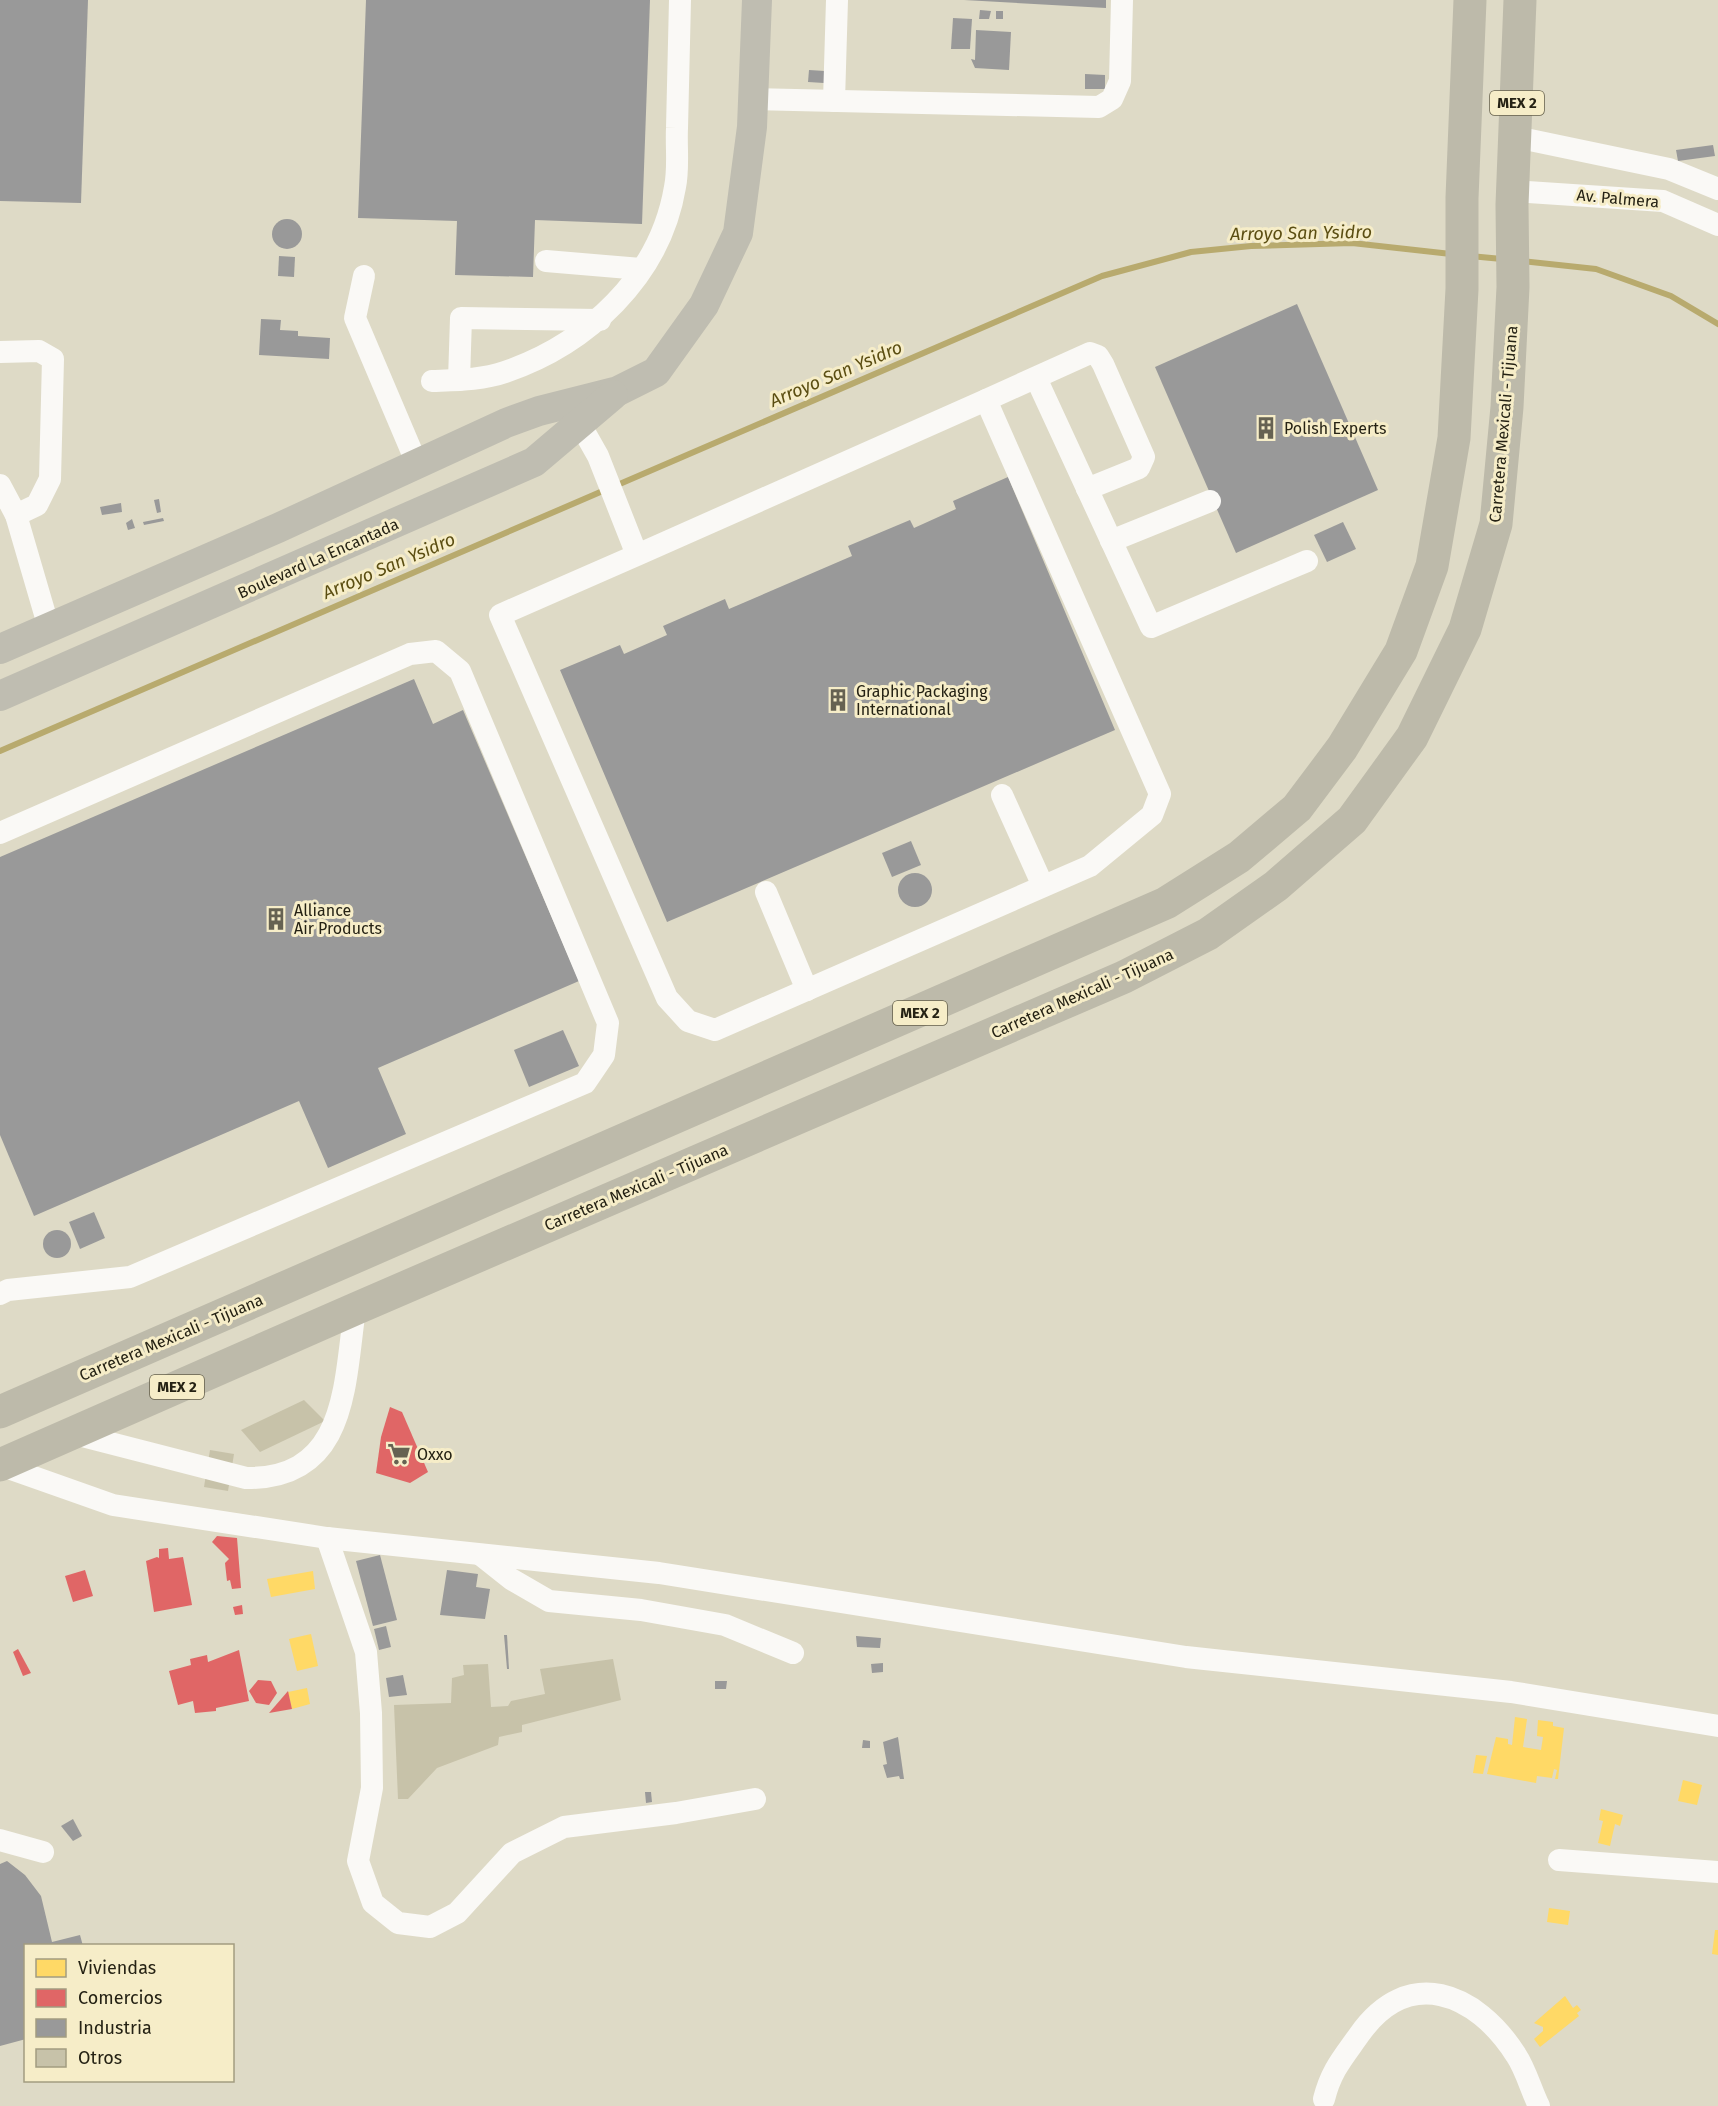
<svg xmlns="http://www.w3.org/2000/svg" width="1718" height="2106" viewBox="0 0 1718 2106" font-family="'Fira Sans',sans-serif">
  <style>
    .homes { fill: #ffd966 }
    .shops { fill: #e06666 }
    .industry { fill: #999 }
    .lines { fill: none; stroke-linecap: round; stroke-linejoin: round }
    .stream { stroke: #b8aa6e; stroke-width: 6 }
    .building { fill: #c7c2a9 }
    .minor { stroke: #faf9f6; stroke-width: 22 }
    .major { stroke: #bfbdb1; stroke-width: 30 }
    .highway { stroke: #bdbaaa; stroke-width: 33 }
    .labels { text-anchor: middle; stroke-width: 6; stroke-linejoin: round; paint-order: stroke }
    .shield { fill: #f6edc8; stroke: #645f4a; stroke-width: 1.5 }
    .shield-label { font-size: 15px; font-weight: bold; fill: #252214 }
    .street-label { font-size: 16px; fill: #252214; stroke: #f6edc8 }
    .poi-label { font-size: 16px; fill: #252214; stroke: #f6edc8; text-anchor: start }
    .water-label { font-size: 18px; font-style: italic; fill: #5b4e12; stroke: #f6edc8 }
  </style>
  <rect width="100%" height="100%" fill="#dedac6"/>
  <g class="homes">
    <path d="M313,1571L315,1589L271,1597L267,1579Z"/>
    <path d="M311,1634L318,1666L297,1671L289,1639Z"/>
    <path d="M307,1688L310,1704L292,1709L288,1692Z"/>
    <path d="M1515,1717L1527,1719L1523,1747L1541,1750L1543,1737L1537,1736L1538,1720L1553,1722V1726L1564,1728L1558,1779H1555L1557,1770L1554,1769L1552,1778L1537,1776L1536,1783L1487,1774L1496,1737L1508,1739V1744L1512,1745Z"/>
    <path d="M1476,1755L1487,1756L1483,1774L1473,1773Z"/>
    <path d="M1683,1780L1702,1785L1697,1805L1678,1801Z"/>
    <path d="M1601,1809L1623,1815L1620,1826L1615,1824L1610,1846L1598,1843L1603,1821L1599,1820Z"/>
    <path d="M1549,1908L1570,1911L1568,1925L1547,1922Z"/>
    <path d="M1715,1930H1718V1955L1712,1954Z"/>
    <path d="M1565,1996L1573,2008L1577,2005L1581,2010L1577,2013L1579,2016L1540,2047L1534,2039L1543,2031V2027L1534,2023Z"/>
  </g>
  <g class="shops">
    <path d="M390,1407L402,1412L428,1472L410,1483L376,1473L381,1437Z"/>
    <path d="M217,1536L237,1538L241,1588L232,1589L230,1580L227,1581L225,1563L229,1559L212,1542Z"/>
    <path d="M168,1548L169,1559L183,1557L192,1605L154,1612L146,1561L157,1557L159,1558V1549Z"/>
    <path d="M85,1570L93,1596L73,1602L65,1576Z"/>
    <path d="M242,1605L243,1614L235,1615L233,1607Z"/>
    <path d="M18,1649L31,1673L23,1676L13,1652Z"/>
    <path d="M239,1650L249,1701L216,1708V1711L195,1713L193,1701L178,1705L169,1671L191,1665L190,1659L207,1655L208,1662Z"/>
    <path d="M258,1680L271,1681L277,1693L269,1705L256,1703L249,1691Z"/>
    <path d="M288,1691L292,1709L269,1713Z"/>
  </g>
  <g class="industry">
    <path d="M0,0H88L81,203L0,201Z"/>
    <path d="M366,0H650L642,224L535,220L533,277L455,275L457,221L358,218Z"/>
    <path d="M964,0H1106V8Z"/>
    <path d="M980,10L991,11L989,19H979Z"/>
    <rect x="996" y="11" width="7" height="8"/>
    <path d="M953,18L972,19L970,49H951Z"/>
    <path d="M976,30L1011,32L1009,70L975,68L971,59L975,60Z"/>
    <path d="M809,70L825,71L824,83L808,82Z"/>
    <path d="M1085,74L1105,75V89H1085Z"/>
    <path d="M1713,145L1715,156L1678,161L1676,150Z"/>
    <circle cx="287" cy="234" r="15"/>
    <path d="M279,256L295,257L294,277L278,276Z"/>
    <path d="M1297,304L1378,490L1236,553L1155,367Z"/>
    <path d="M261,319L281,320L280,330L298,331V336L330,338L329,359L259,355Z"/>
    <path d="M1008,477L1115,730L667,922L560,670L620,645L624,654L667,635L663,626L725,599L729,609L852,556L848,546L910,520L914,528L956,509L953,501Z"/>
    <path d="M159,499L161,512L157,513L154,500Z"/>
    <path d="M121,503L122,512L102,515L100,507Z"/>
    <path d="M163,518L164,521L144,525L143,522Z"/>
    <path d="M132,519L135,528L128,530L126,523Z"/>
    <path d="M1343,522L1356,549L1327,562L1314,535Z"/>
    <path d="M414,679L433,724L463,710L579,981L378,1068L406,1134L328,1168L299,1101L34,1216L0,1135V857Z"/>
    <path d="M911,841L921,865L892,877L882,853Z"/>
    <circle cx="915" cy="890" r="17"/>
    <path d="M563,1030L579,1066L529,1087L514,1050Z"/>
    <path d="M94,1212L105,1238L80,1249L69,1222Z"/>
    <circle cx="57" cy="1244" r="14"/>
    <path d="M380,1555L397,1620L373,1626L356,1561Z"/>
    <path d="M447,1570L478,1574L476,1587L490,1589L485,1619L440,1615Z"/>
    <path d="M386,1626L391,1647L379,1650L374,1629Z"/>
    <path d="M504,1635H507L509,1669H507Z"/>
    <path d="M856,1636L881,1638L880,1648L857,1647Z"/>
    <path d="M883,1663V1672L872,1673L871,1664Z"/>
    <path d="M403,1675L407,1695L389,1697L386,1678Z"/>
    <path d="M715,1681H727L726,1689H715Z"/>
    <path d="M898,1737L904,1779H900L899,1776L887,1778L883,1765L887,1764L883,1742Z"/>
    <path d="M863,1740L870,1741V1748H862Z"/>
    <path d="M645,1792H651L652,1802L646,1803Z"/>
    <path d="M73,1819L82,1836L73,1841L61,1826Z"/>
    <path d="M7,1861L25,1875L41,1896L52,1942L80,1935L83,1946H26V2039L0,2046V1864Z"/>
  </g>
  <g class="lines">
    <g class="stream">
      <path d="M1470,256L1502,259"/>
      <path d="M1521,261L1596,269L1671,296L1718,324"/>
      <path d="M615,486L1102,276L1191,252L1251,246L1352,243L1451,254"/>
      <path d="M0,751L605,490"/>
    </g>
  </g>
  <g class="building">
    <path d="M304,1400L325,1421L260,1452L241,1430Z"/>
    <path d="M210,1450L234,1454L228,1491L204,1487Z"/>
    <path d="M613,1659L621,1700L522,1725V1732L499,1737L498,1745L437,1768L408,1799H398L394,1705L451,1703L452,1678L464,1675L463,1665L488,1664L491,1707L508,1706L511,1701L545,1694L540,1669Z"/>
  </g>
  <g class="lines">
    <g class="minor">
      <path d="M753,99L1099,107L1112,99L1120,81L1122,0"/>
      <path d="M834,101L837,0"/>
      <path d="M1516,137L1669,169L1718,189"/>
      <path d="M1513,191L1663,201L1718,225"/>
      <path d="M546,261L641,269"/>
      <path d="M364,276L355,318L417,464"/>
      <path d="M0,352L39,351L53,359L50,479L37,505L16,515"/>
      <path d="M1036,378L1151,627L1307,561"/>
      <path d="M459,380L461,318L600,320"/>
      <path d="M432,381C456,380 482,380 505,372C587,344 660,277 675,187C679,168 676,147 677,128C678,85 679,43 680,0"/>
      <path d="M986,400L1090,353L1098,356L1103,364L1144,457L1139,468L1087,489"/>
      <path d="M572,410L598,456L637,555L986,400L1160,794L1152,815L1090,866L715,1030L688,1021L667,998L500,615L637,555"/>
      <path d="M0,485L16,515L49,628"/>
      <path d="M1111,541L1210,501"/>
      <path d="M1002,795L1043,886"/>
      <path d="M0,833L410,654L436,651L460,671L608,1023L604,1055L585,1083L130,1277L8,1290L0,1294"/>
      <path d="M766,892L807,990"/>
      <path d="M71,1433L246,1478C348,1479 344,1384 355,1309"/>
      <path d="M0,1465L113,1505L327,1538L659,1573L1186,1657L1511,1692L1718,1726"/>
      <path d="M327,1538L366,1652L371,1713L372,1788L358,1861L373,1903L398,1923L430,1927L457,1913L512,1853L564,1827L676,1813L755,1799"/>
      <path d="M482,1556L511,1579L549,1601L641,1610L725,1625L793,1653"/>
      <path d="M0,1840L43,1852"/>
      <path d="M1559,1860L1718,1872"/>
      <path d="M1324,2099C1331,2071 1342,2059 1359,2035C1408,1965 1476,1992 1516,2055C1526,2070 1531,2090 1539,2106"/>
    </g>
    <g class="major">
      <path d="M0,649L278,528L506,423L539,411L618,391L656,372L704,305L738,233L752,127L757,0"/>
      <path d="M0,696L534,462L613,395"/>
    </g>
    <g class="highway">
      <path d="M0,1412L1166,903L1239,857L1297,808L1342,748L1401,651L1432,566L1454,438L1462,289V198L1470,0"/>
      <path d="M0,1465L355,1309L1124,977L1208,934L1276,886L1352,820L1412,737L1465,629L1496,524L1507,407L1513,287L1512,205L1520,0"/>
    </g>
  </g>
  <defs>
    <g id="building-bare" transform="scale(1.8)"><path d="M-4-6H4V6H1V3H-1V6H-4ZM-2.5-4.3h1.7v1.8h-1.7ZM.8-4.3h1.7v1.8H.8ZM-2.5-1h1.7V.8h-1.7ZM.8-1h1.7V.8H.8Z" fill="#666252" stroke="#f6edc8" stroke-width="2.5" paint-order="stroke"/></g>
    <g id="supermarket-bare" transform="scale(1.8)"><path d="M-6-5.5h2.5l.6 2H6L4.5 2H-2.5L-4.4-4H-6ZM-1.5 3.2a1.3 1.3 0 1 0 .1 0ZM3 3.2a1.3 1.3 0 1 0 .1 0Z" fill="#666252" stroke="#f6edc8" stroke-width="2.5" paint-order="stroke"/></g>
  </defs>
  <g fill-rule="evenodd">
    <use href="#building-bare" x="1266" y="428"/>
    <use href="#building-bare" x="838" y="700"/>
    <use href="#building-bare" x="276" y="919"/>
    <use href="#supermarket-bare" x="399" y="1454"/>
  </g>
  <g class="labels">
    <g class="shield">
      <rect x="1490" y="91" width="54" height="24" rx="4.5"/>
      <rect x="893" y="1001" width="54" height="24" rx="4.5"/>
      <rect x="150" y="1375" width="54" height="24" rx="4.5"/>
    </g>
    <g class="shield-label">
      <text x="1517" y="108">MEX 2</text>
      <text x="920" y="1018">MEX 2</text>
      <text x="177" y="1392">MEX 2</text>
    </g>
    <g class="street-label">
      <text transform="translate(1618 198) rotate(5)" y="6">Av. Palmera</text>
      <text transform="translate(1503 424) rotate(-85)" y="6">Carretera Mexicali - Tijuana</text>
      <text transform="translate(318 558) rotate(-24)" y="6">Boulevard La Encantada</text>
      <text transform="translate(1082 993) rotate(-24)" y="6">Carretera Mexicali - Tijuana</text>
      <text transform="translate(636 1187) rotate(-23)" y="6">Carretera Mexicali - Tijuana</text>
      <text transform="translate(171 1337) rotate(-23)" y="6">Carretera Mexicali - Tijuana</text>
    </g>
    <g class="poi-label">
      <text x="1284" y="434">Polish Experts</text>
      <text x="856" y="697">Graphic Packaging<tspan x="856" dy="18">International</tspan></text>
      <text x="294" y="916">Alliance<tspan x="294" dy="18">Air Products</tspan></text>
      <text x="417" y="1460">Oxxo</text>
    </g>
    <g class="water-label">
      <text transform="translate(1301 233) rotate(-1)" y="6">Arroyo San Ysidro</text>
      <text transform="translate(836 374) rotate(-23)" y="6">Arroyo San Ysidro</text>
      <text transform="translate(389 566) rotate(-23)" y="6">Arroyo San Ysidro</text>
    </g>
  </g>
  <rect x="24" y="1944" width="210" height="138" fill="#f6edc8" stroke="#a29c80" stroke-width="1.5"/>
  <rect x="36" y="1959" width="30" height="18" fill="#ffd966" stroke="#a29c80" stroke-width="1.5"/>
  <text x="78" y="1974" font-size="18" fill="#252214">Viviendas</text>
  <rect x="36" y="1989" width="30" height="18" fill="#e06666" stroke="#a29c80" stroke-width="1.5"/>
  <text x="78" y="2004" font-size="18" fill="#252214">Comercios</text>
  <rect x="36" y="2019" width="30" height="18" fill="#999999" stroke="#a29c80" stroke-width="1.5"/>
  <text x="78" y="2034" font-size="18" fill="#252214">Industria</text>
  <rect x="36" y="2049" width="30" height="18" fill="#c7c2a9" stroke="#a29c80" stroke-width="1.5"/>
  <text x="78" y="2064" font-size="18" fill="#252214">Otros</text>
</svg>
